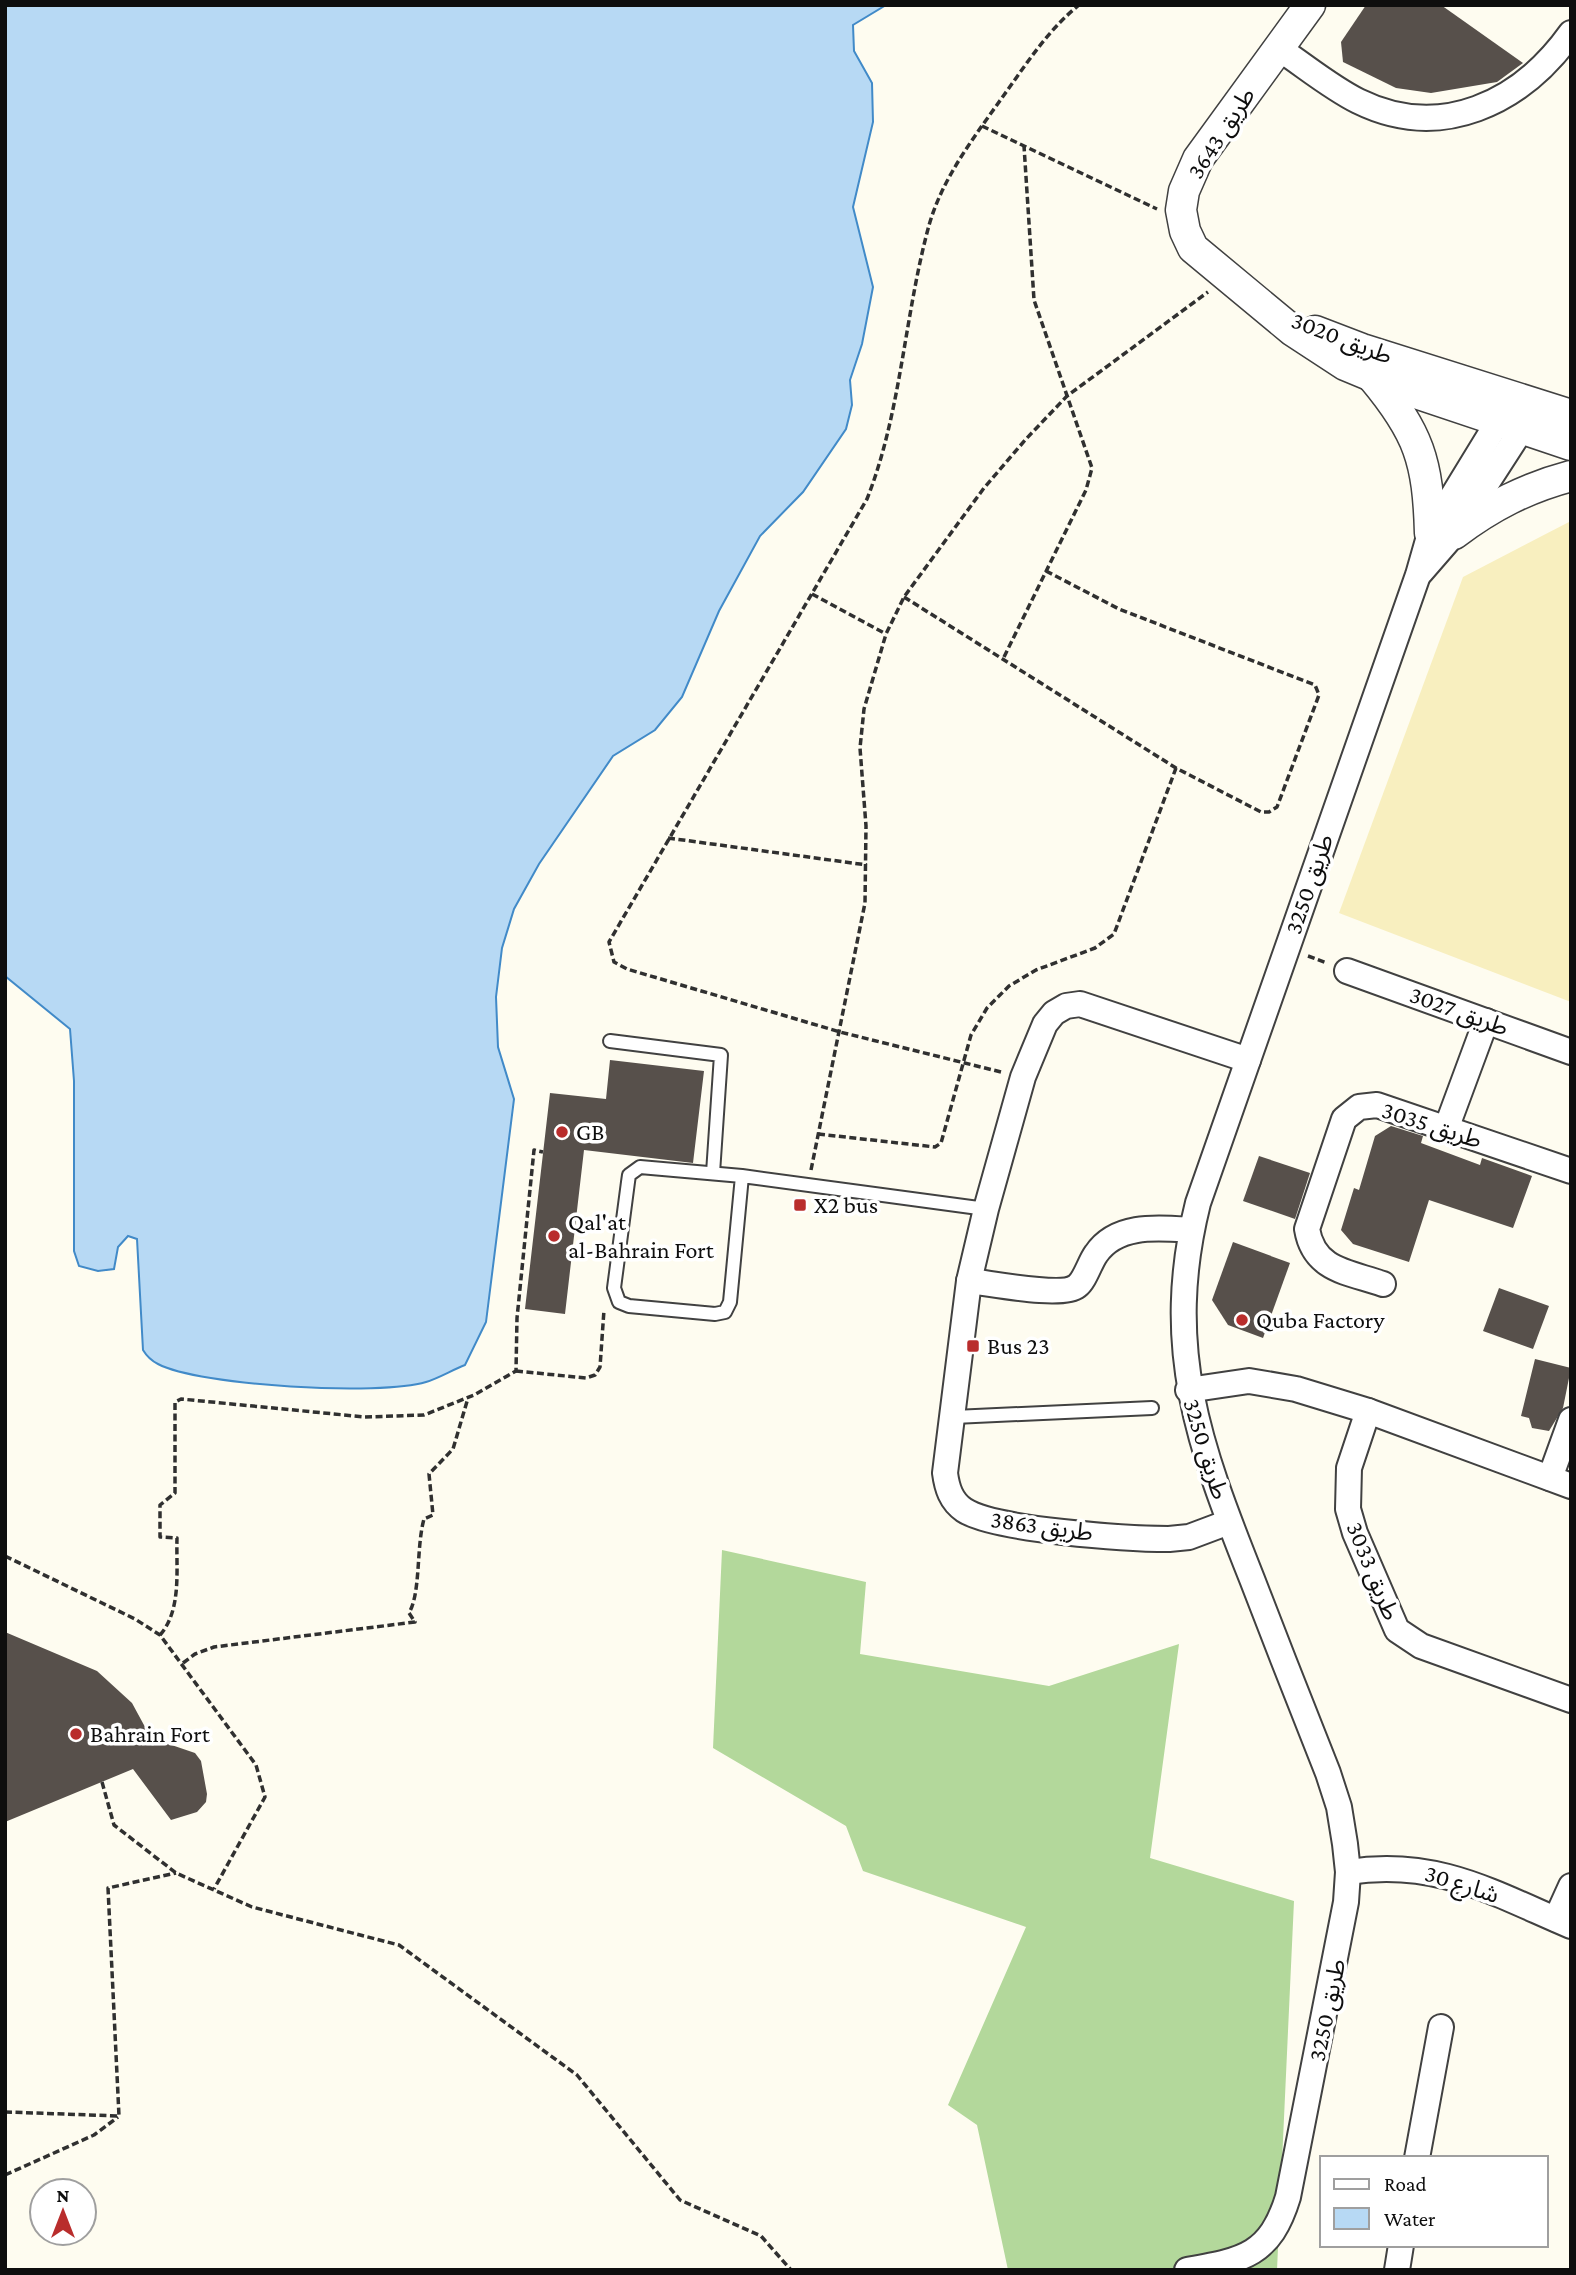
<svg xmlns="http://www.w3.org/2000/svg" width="1576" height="2275" viewBox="0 0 1576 2275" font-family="'Crimson Pro','Noto Sans Arabic',serif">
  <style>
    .forest { fill: #b3d89b }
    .sand { fill: #f8efbf }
    .water { fill: #b7d9f4; stroke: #418ac8; stroke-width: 2 }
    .building { fill: #57504b }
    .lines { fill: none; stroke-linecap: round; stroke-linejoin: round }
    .service-casing { stroke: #414141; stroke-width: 16 }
    .minor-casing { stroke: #414141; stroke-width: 28 }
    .tertiary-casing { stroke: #414141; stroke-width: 33 }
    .path { stroke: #303030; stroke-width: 3.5; stroke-dasharray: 7 3.5; stroke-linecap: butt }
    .service { stroke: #fff; stroke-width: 12 }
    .minor { stroke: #fff; stroke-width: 24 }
    .tertiary { stroke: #fff; stroke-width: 30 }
    .poi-dot { fill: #b92d2c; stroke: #fff; stroke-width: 2.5 }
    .labels { text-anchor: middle; stroke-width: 7; stroke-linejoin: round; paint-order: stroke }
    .street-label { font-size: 24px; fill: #0e0e0e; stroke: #fff }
    .poi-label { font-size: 24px; fill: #0e0e0e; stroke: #fff; text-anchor: start }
  </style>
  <rect width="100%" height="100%" fill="#fefcf0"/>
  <path class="forest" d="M722,1550L866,1582L860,1654L1049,1686L1179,1644L1150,1858L1294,1901L1277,2270H1008L977,2125L948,2105L1026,1927L863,1871L846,1826L713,1748Z"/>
  <path class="sand" d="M1569,522L1571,523V1002L1339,913L1463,577Z"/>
  <path class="water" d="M5,5H886L853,25L854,51L872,83L873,122L853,207L873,287L862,344L850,380L852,405L846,429L803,492L760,536L719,611L682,697L655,730L613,756L539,864L514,909L502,948L496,997L498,1047L514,1099L486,1322L465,1365C452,1370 439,1378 426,1382C381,1396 199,1386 158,1364C152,1361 146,1355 143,1350L137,1239L128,1236L118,1247L114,1269L98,1271L79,1266L74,1251V1081L70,1029L5,976Z"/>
  <g class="building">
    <path d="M1366,5H1441L1523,63L1497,82L1431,93L1396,88L1343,62L1341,42Z"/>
    <path d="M610,1060L704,1071L693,1163L584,1150L565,1314L525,1309L550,1093L606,1099Z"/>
    <path d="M1391,1126L1423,1136L1421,1143L1480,1165L1482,1158L1532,1176L1513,1228L1429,1200L1409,1262L1353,1244L1341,1230L1354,1188L1359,1190L1375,1136Z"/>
    <path d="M1259,1156L1310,1173L1295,1219L1243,1201Z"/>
    <path d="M1233,1242L1290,1263L1263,1338L1228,1325L1212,1300Z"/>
    <path d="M1499,1288L1549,1306L1533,1349L1483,1331Z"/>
    <path d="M1535,1359L1571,1368L1563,1408L1549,1431L1532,1428L1529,1418L1521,1416Z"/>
    <path d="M5,1632L97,1671L132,1703L151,1738L195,1753L201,1761L207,1794L206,1802L197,1812L171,1820L133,1769L5,1822Z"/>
  </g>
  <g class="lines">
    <g class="service-casing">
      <g id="service">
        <path d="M610,1041L721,1055L713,1173"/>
        <path d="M742,1176L730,1302L725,1312L715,1314L629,1306L619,1302L614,1288L628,1182L629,1175L640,1167L742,1176L986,1209"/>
        <path d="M954,1417L1152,1408"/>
      </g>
    </g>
    <g class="minor-casing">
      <g id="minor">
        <path d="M1278,48C1304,65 1330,87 1358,101C1441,142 1521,103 1571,33"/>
        <path d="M1421,572L1454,534L1532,413"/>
        <path d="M1347,971L1571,1052"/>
        <path d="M1446,1129L1486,1021"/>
        <path d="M969,1281C990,1283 1062,1298 1077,1286C1085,1280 1090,1262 1096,1254C1117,1223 1159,1228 1191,1230"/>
        <path d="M1383,1284C1349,1272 1314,1271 1307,1229L1344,1119L1359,1107L1377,1105L1571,1171"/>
        <path d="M1188,1390L1249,1381L1296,1389L1368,1411L1571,1486"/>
        <path d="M1368,1411L1349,1468L1348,1509L1355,1533L1397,1630L1421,1646L1571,1700"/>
        <path d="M1550,1478L1571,1420"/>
        <path d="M1229,1522L1189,1537L1169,1539C1129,1539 994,1530 964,1510C951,1501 947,1488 945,1473L969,1281L986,1209L1023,1077L1045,1024L1054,1013L1066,1006L1080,1004L1248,1060"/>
        <path d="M1348,1872C1436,1858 1493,1893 1571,1926"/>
        <path d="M1556,1919L1571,1886"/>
        <path d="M1417,2158L1441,2027"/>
        <path d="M1187,2270C1243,2260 1270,2256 1288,2197L1346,1902L1348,1872L1345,1844L1339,1807L1328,1773C1302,1708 1277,1644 1252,1579C1199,1446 1162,1347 1198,1203L1418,575L1430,533L1507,407"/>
        <path d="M1397,2270L1401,2245"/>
      </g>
    </g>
    <g class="tertiary-casing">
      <g id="tertiary">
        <path d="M1310,5L1198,159L1184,191L1181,210L1185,231L1193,248L1293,331L1345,365L1398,387L1571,445"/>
        <path d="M1315,331L1362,349L1571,415"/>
        <path d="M1373,378C1419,433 1428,461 1430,533"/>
        <path d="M1454,534C1491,506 1526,488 1571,476"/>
      </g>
    </g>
    <g class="path">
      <path d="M982,126L1157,209"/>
      <path d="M812,594L886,634"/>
      <path d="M904,597L1176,768L1261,812H1269L1277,807L1319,695L1315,685L1119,609L1046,571"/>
      <path d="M1004,657L1086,490L1092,468L1034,300L1024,146"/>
      <path d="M668,838L867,865"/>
      <path d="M1308,956L1327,963"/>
      <path d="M1001,1072L840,1032L627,969L614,962L609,942L867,499C901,413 904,319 928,229C941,179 975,136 1004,95C1027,63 1048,30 1079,5"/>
      <path d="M818,1134L935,1147L941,1143L971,1035L987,1008L1009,986L1036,970L1095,948L1114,934L1176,768"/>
      <path d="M811,1170L865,903L866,826L860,748L864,709L886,634L904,597L984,488L1026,439L1067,396L1208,292"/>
      <path d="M516,1371L586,1378L595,1375L600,1367L604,1310"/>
      <path d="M5,1556L135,1619L160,1635L256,1765L265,1797L214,1889"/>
      <path d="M160,1635C182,1610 176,1569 177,1538L160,1537V1505L175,1493V1402L181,1399L365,1417L424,1415L474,1395L516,1371L517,1318L534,1150L543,1152"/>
      <path d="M183,1663L195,1654L214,1647L415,1622L409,1613C421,1592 416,1548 424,1519L433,1515L429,1474L453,1449L468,1398"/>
      <path d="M102,1782L114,1825L176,1873L252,1907L399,1945L577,2075L680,2200L761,2236L791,2270"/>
      <path d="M5,2112L119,2116L108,1888L176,1873"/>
      <path d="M5,2175L94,2135L118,2117"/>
    </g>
    <use href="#service" class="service"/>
    <use href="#minor" class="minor"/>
    <use href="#tertiary" class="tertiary"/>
  </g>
  <g class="poi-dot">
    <circle cx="562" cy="1132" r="7"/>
    <rect x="793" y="1198" width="14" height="14" rx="3.5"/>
    <circle cx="554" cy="1236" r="7"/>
    <circle cx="1242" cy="1320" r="7"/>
    <rect x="966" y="1339" width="14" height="14" rx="3.5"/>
    <circle cx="76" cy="1734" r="7"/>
  </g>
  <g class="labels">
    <g class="street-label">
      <text transform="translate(1221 133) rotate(-57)" y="8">طريق 3643</text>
      <text transform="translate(1342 338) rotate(21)" y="8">طريق 3020</text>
      <text transform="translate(1309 884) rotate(-71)" y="8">طريق 3250</text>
      <text transform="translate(1459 1011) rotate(20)" y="8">طريق 3027</text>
      <text transform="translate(1432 1125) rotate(18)" y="8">طريق 3035</text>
      <text transform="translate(1206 1449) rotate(73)" y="8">طريق 3250</text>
      <text transform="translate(1042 1526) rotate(8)" y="8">طريق 3863</text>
      <text transform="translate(1373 1571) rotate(68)" y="8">طريق 3033</text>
      <text transform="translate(1462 1884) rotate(18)" y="8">شارع 30</text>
      <text transform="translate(1327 2010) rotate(-78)" y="8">طريق 3250</text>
    </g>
    <g class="poi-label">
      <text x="576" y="1140">GB</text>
      <text x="814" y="1213">X2 bus</text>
      <text x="568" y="1230">Qal'at<tspan x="568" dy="28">al-Bahrain Fort</tspan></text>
      <text x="1256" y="1328">Quba Factory</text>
      <text x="987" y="1354">Bus 23</text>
      <text x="90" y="1742">Bahrain Fort</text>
    </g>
  </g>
  <rect width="1576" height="2275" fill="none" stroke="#0e0e0e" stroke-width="14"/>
  <rect x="1320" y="2156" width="228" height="91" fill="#ffffff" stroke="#9f9f9f" stroke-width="2"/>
  <rect x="1334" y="2179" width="35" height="10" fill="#ffffff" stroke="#9f9f9f" stroke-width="2"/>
  <text x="1384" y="2191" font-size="21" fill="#0e0e0e">Road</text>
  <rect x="1334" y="2208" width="35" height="21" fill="#b7d9f4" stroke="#9f9f9f" stroke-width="2"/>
  <text x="1384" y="2226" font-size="21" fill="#0e0e0e">Water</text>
  <g transform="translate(63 2212)"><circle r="33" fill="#ffffff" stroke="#9f9f9f" stroke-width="2"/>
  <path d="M0-5L12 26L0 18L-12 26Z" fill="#b92d2c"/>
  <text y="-10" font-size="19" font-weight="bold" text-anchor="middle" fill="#0e0e0e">N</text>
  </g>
</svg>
